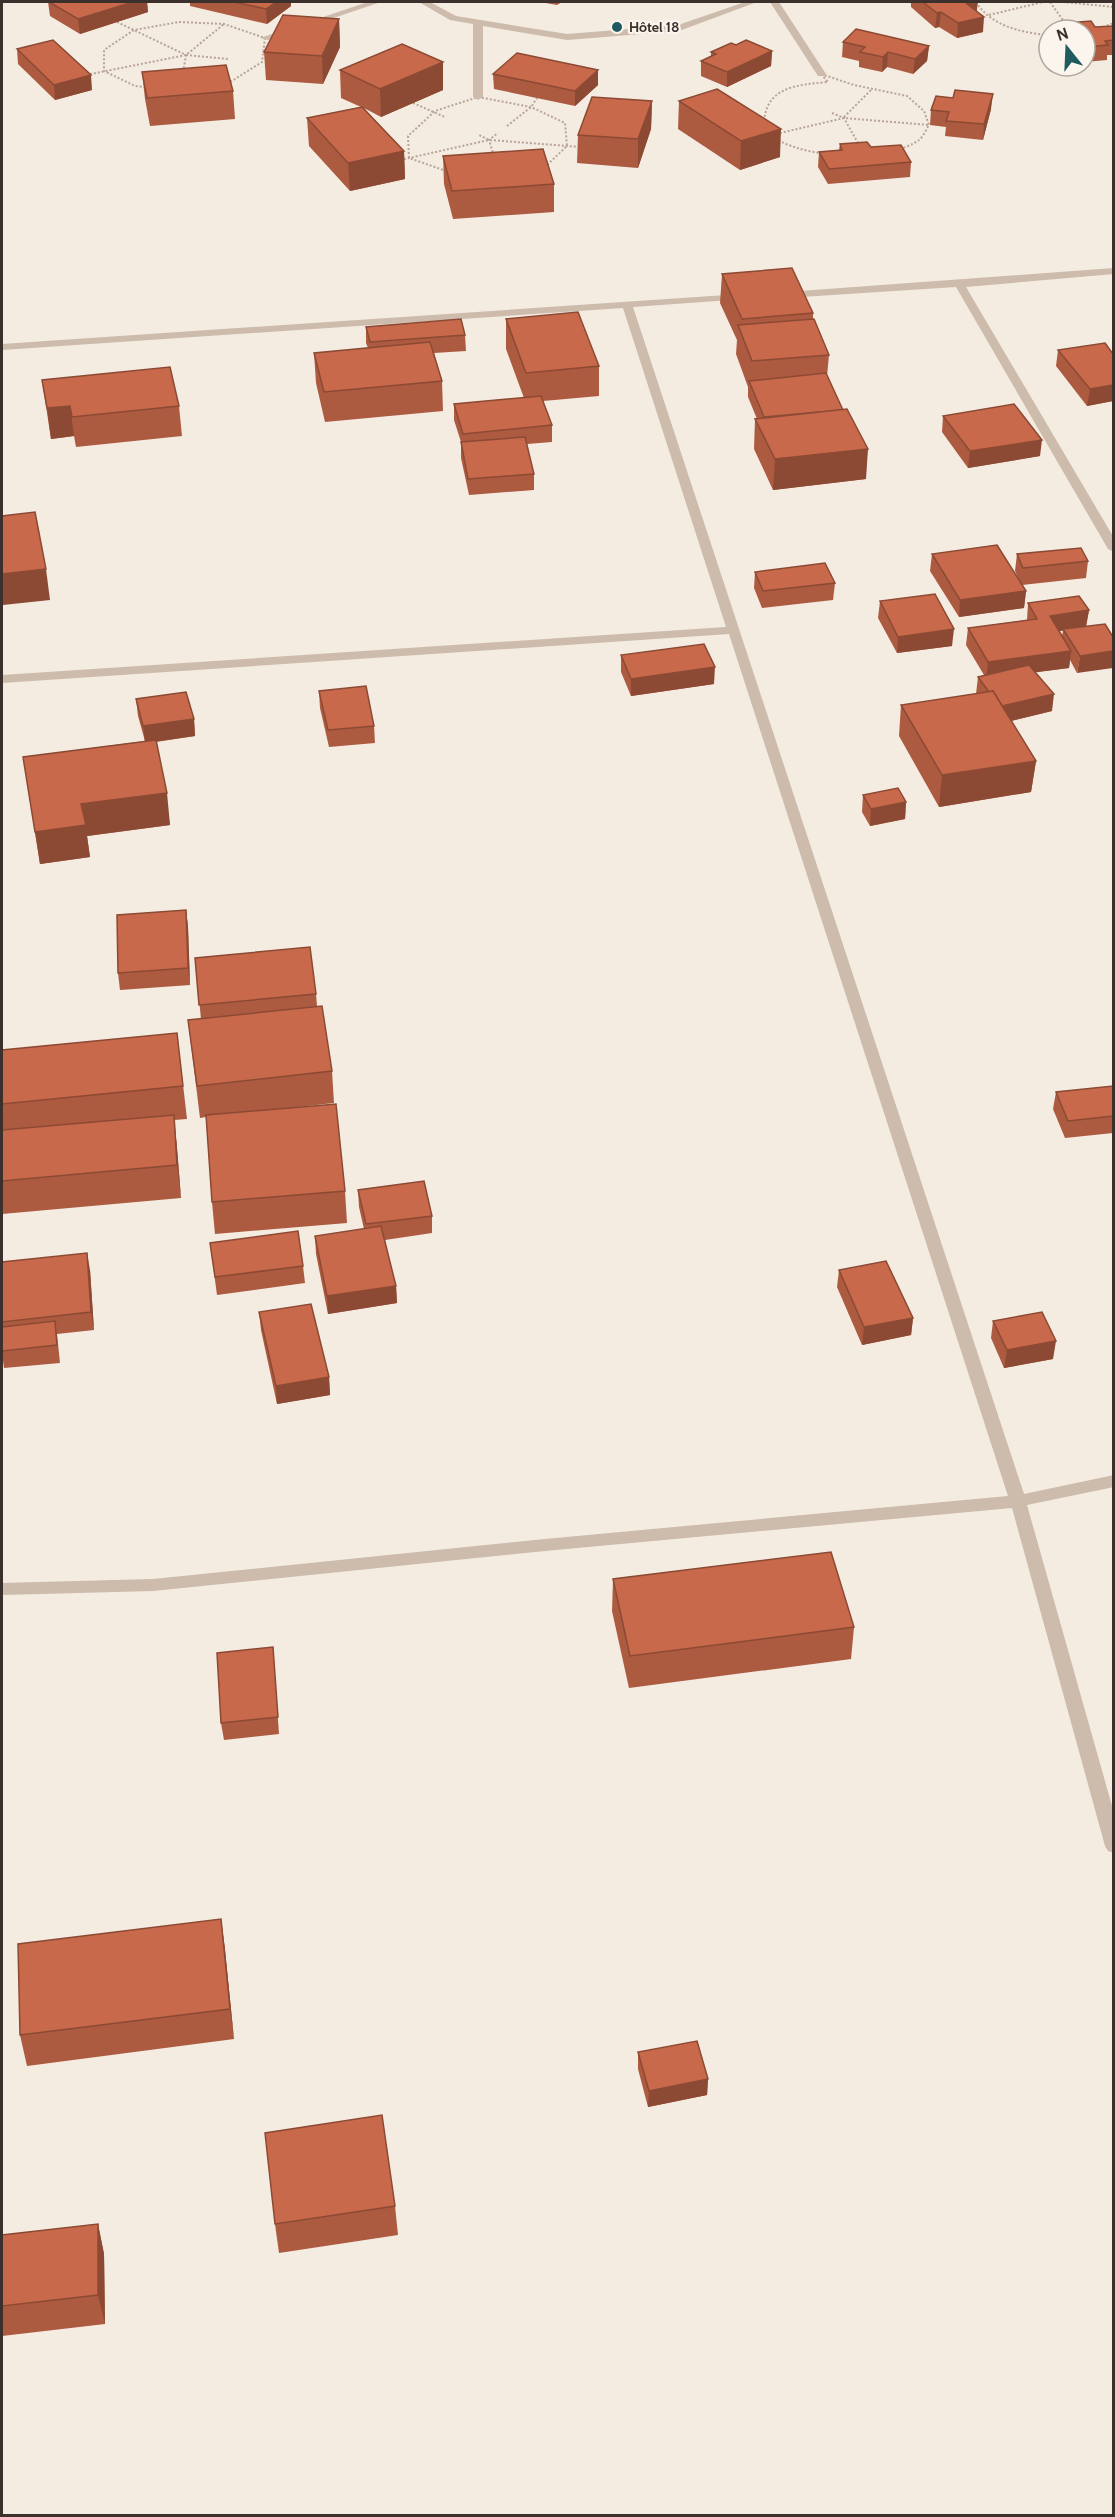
<svg xmlns="http://www.w3.org/2000/svg" width="1115" height="2517" viewBox="0 0 1115 2517" font-family="Cabin,sans-serif">
  <style>
    .lines { fill: none; stroke-linecap: round; stroke-linejoin: round }
    .path { stroke: #b9a596; stroke-width: 2; stroke-dasharray: 2 2; stroke-linecap: butt }
    .minor { fill: #cdbbac; fill-rule: evenodd }
    .wall { fill: #ac5a40; fill-rule: evenodd }
    .shaded-wall { fill: #8c4a34 }
    .building { fill: #c8694b; stroke: #8c4a34; stroke-width: 1.5 }
    .poi-dot { fill: #1f5a5e; stroke: #fbf5ee; stroke-width: 2 }
    .labels { text-anchor: middle; stroke-width: 4.5; stroke-linejoin: round; paint-order: stroke }
    .far-poi-label { font-size: 14px; font-weight: bold; fill: #3b302b; stroke: #fbf5ee; text-anchor: start }
  </style>
  <rect width="100%" height="100%" fill="#f4ebe1"/>
  <g class="lines">
    <g class="path">
      <path d="M976,2C991,26 1022,33 1049,35"/>
      <path d="M1050,2L1070,30"/>
      <path d="M1063,2L1114,7"/>
      <path d="M989,15L1043,2"/>
      <path d="M117,22L186,55L183,73"/>
      <path d="M179,22L224,24L265,38L262,62L227,84L180,91L135,86L104,71V50L134,30Z"/>
      <path d="M1103,27L1114,23"/>
      <path d="M186,55L228,59"/>
      <path d="M821,74L854,85L907,96L924,111L929,125C926,130 923,137 919,140C887,162 816,159 782,142C776,139 770,133 764,128C763,87 795,85 828,82Z"/>
      <path d="M86,75L186,55L224,24"/>
      <path d="M478,97L531,107L565,123L567,146L546,166L499,175L449,172L409,158L408,136L435,111Z"/>
      <path d="M413,103L445,117"/>
      <path d="M832,113L844,118L859,145"/>
      <path d="M844,117L872,89"/>
      <path d="M507,126L531,107L537,98"/>
      <path d="M776,134L844,118L929,125"/>
      <path d="M490,140L581,147"/>
      <path d="M494,156L489,140L498,133"/>
      <path d="M400,160L489,140L479,135"/>
    </g>
    <g class="minor">
      <path d="M368,2H381L268,40L260,38Z"/>
      <path d="M419,2H430L456,16L567,34L678,25L745,2H757L679,31L567,40L483,26V97L478,100L473,97V24L450,20Z"/>
      <path d="M770,2H779L826,74L824,76H818Z"/>
      <path d="M1114,268V274L966,287L1114,538V552L1108,549L956,287L786,298L781,295L786,292Z"/>
      <path d="M741,294L745,295V299L633,307L1024,1494L1114,1475V1487L1027,1505L1114,1813V1853L1108,1851L1105,1846L1012,1508L545,1551L153,1591L2,1595V1583L153,1579L545,1539L1008,1496L729,634L2,683V675L726,627L623,308L2,350V344Z"/>
    </g>
  </g>
  <g class="wall">
    <path d="M48,2H147L148,12L80,34L50,16Z"/>
    <path d="M190,2H291V6L267,24L190,6Z"/>
    <path d="M540,2H562L557,5Z"/>
    <path d="M911,2H977V11L983,32L957,38L939,27L935,28L911,7Z"/>
    <path d="M339,19L340,47L323,84L266,80L264,52Z"/>
    <path d="M1067,23L1095,27L1113,26V55H1107V60L1085,62V30H1049V48L1047,45L1049,30L1066,29Z"/>
    <path d="M843,42L929,46L927,61L913,74L887,67L882,72L859,67V61L842,57Z"/>
    <path d="M736,45L772,51L771,66L727,87L701,76V61L711,57V52Z"/>
    <path d="M17,49L92,90L55,100L18,64Z"/>
    <path d="M340,70L443,90L381,117L364,108L404,151L405,179L350,191L309,146L307,118L361,107L341,98Z"/>
    <path d="M142,72L233,91L235,119L150,126L145,99Z"/>
    <path d="M493,74L598,85L575,106L494,89Z"/>
    <path d="M652,101L651,129L638,168L577,163L578,135Z"/>
    <path d="M679,101L780,157L740,170L678,129Z"/>
    <path d="M991,109L983,140L945,136L946,127L930,125L931,110Z"/>
    <path d="M840,144L871,147L911,162L910,177L828,184L818,167L819,152L839,150Z"/>
    <path d="M443,156L554,184V212L453,219L444,184Z"/>
    <path d="M722,274L813,313V319L829,355L827,376L866,479L773,490L754,449L755,419H757L748,397V387L736,354L737,340L720,303Z"/>
    <path d="M506,319L599,366V396L543,401L552,425V442L527,444L534,474V490L469,495L461,458V442L454,420V404L524,398L506,349Z"/>
    <path d="M366,327L465,335L466,351L434,353L442,381L443,411L325,422L316,383L314,353L368,348L366,343Z"/>
    <path d="M1058,350L1113,354V401L1087,406L1056,366Z"/>
    <path d="M42,380L179,406L182,436L76,447L74,436L51,439Z"/>
    <path d="M943,416L1040,456L968,468L942,432Z"/>
    <path d="M1113,455V471L1112,468Z"/>
    <path d="M932,554L1019,580L1015,571L1017,554L1088,561L1086,578L1022,585L1026,591L1024,608L959,617L930,571Z"/>
    <path d="M755,572L835,583L833,600L762,608L754,588Z"/>
    <path d="M880,601L952,646L897,653L878,618Z"/>
    <path d="M1028,603L1089,610L1077,673L1070,660L1069,668L1035,672L1052,711L1011,721L1036,761L1031,792L939,807L899,736L901,705L976,694L978,677L984,675L966,645L968,628L1027,620ZM1063,630L1062,636L1059,631Z"/>
    <path d="M621,655L714,684L631,696L621,672Z"/>
    <path d="M319,691L374,726L375,743L329,747L320,708Z"/>
    <path d="M136,699L194,719L195,736L156,742L170,825L87,836L90,857L40,864L23,757L145,741L138,716Z"/>
    <path d="M863,795L906,802L905,819L870,826L862,812Z"/>
    <path d="M186,910L188,927L190,985L120,990L118,973Z"/>
    <path d="M195,958L316,994L317,1006L332,1071L334,1103L298,1107L345,1191L347,1223L215,1234L212,1202L206,1117L200,1118L188,1020L201,1019Z"/>
    <path d="M177,1033L187,1119L174,1120L177,1148L181,1198L2,1214V1050Z"/>
    <path d="M1113,1086V1133L1065,1138L1053,1109L1056,1092Z"/>
    <path d="M358,1190L432,1216V1233L385,1240L396,1286L397,1303L328,1314L316,1254L315,1236L364,1229L359,1207Z"/>
    <path d="M210,1243L303,1266L305,1283L217,1295Z"/>
    <path d="M2,1262L90,1270L94,1330L57,1334L60,1363L4,1368L2,1353Z"/>
    <path d="M839,1270L913,1318L911,1335L862,1345L837,1287Z"/>
    <path d="M259,1312L329,1377L330,1395L277,1404L261,1330Z"/>
    <path d="M993,1321L1053,1359L1004,1368L991,1338Z"/>
    <path d="M613,1579L854,1627L851,1659L629,1688L612,1611Z"/>
    <path d="M274,1664L279,1734L224,1740L221,1723Z"/>
    <path d="M221,1919L225,1950L234,2039L27,2066L20,2035Z"/>
    <path d="M638,2052L708,2079L707,2095L648,2107L638,2069Z"/>
    <path d="M395,2206L398,2235L279,2253L275,2224Z"/>
    <path d="M98,2224L104,2254L105,2324L2,2336V2235Z"/>
  </g>
  <g class="shaded-wall">
    <path d="M133,2H147L148,12L80,34L78,19Z"/>
    <path d="M276,2H291V6L267,24L266,9Z"/>
    <path d="M978,2L976,16L967,4Z"/>
    <path d="M941,12L939,27L935,28L937,13Z"/>
    <path d="M984,17L983,32L957,38L958,23Z"/>
    <path d="M339,19L340,47L323,84L322,56Z"/>
    <path d="M929,46L927,61L913,74L915,59Z"/>
    <path d="M772,51L771,66L727,87V72Z"/>
    <path d="M888,52L887,67L882,72L883,57Z"/>
    <path d="M443,62V90L381,117L380,89Z"/>
    <path d="M598,70V85L575,106V91Z"/>
    <path d="M91,75L92,90L55,100L54,85Z"/>
    <path d="M993,94L991,109L983,140L984,124Z"/>
    <path d="M652,101L651,129L638,168V139Z"/>
    <path d="M781,129L780,157L740,170L741,141Z"/>
    <path d="M404,151L405,179L350,191L348,163Z"/>
    <path d="M1113,385V401L1087,406L1090,389Z"/>
    <path d="M70,406L74,436L51,439L47,408Z"/>
    <path d="M1042,440L1040,456L968,468L970,451Z"/>
    <path d="M868,449L866,479L773,490L775,459Z"/>
    <path d="M46,569L50,600L3,605L2,597V574Z"/>
    <path d="M1026,591L1024,608L959,617L960,600Z"/>
    <path d="M1089,610L1086,627L1048,633L1050,616Z"/>
    <path d="M954,629L952,646L897,653L898,637Z"/>
    <path d="M1071,651L1069,668L986,679L988,662Z"/>
    <path d="M1113,651V668L1077,673L1080,656Z"/>
    <path d="M715,667L714,684L631,696V679Z"/>
    <path d="M1054,694L1052,711L999,724L1001,707Z"/>
    <path d="M194,719L195,736L145,743L143,726Z"/>
    <path d="M1036,761L1031,792L939,807L942,775Z"/>
    <path d="M167,793L170,825L87,836L90,857L40,864L35,832L81,804Z"/>
    <path d="M906,802L905,819L870,826L871,809Z"/>
    <path d="M186,910L188,927L190,985L188,968Z"/>
    <path d="M174,1115L177,1148L181,1198L177,1165Z"/>
    <path d="M87,1253L90,1270L94,1330L91,1312Z"/>
    <path d="M396,1286L397,1303L328,1314L327,1296Z"/>
    <path d="M913,1318L911,1335L862,1345L864,1327Z"/>
    <path d="M1056,1341L1053,1359L1004,1368L1007,1350Z"/>
    <path d="M329,1377L330,1395L277,1404L276,1386Z"/>
    <path d="M221,1919L225,1950L234,2039L230,2009Z"/>
    <path d="M708,2079L707,2095L648,2107L649,2091Z"/>
    <path d="M98,2224L104,2254L105,2324L98,2295Z"/>
  </g>
  <g class="building">
    <path d="M49,2H133L78,19Z"/>
    <path d="M234,2H276L266,9Z"/>
    <path d="M923,2H977L967,4L984,17L958,23L941,12L937,13Z"/>
    <path d="M283,15L339,19L322,56L264,52Z"/>
    <path d="M1091,21L1095,27L1113,26V40L1105,41L1108,45L1085,47V30H1049L1070,29L1067,23Z"/>
    <path d="M856,29L929,46L915,59L888,52L883,57L860,52L865,47L843,42Z"/>
    <path d="M53,40L91,75L54,85L17,49Z"/>
    <path d="M746,40L772,51L727,72L701,61L716,54L711,52L731,43L736,45Z"/>
    <path d="M402,44L443,62L380,89L340,70Z"/>
    <path d="M517,53L598,70L575,91L493,74Z"/>
    <path d="M226,65L233,91L147,98L142,72Z"/>
    <path d="M717,89L781,129L741,141L679,101Z"/>
    <path d="M955,90L993,94L984,124L946,121L949,112L931,110L936,96L953,98Z"/>
    <path d="M592,97L652,101L638,139L578,135Z"/>
    <path d="M362,107L404,151L348,163L307,118Z"/>
    <path d="M867,142L871,147L901,145L911,162L829,169L819,152L842,150L840,144Z"/>
    <path d="M543,149L554,184L452,191L443,156Z"/>
    <path d="M792,268L813,313L742,319L722,274Z"/>
    <path d="M578,312L599,366L526,373L506,319Z"/>
    <path d="M461,319L465,335L370,342L366,327Z"/>
    <path d="M814,319L829,355L752,361L738,325Z"/>
    <path d="M430,342L442,381L324,392L314,353Z"/>
    <path d="M1105,343L1113,354V385L1090,389L1058,350Z"/>
    <path d="M170,367L179,406L72,417L70,406L47,408L42,380Z"/>
    <path d="M826,373L843,410L764,417L749,381Z"/>
    <path d="M541,396L552,425L463,434L454,404Z"/>
    <path d="M1014,404L1042,440L970,451L943,416Z"/>
    <path d="M847,409L868,449L775,459L755,419Z"/>
    <path d="M525,437L534,474L468,479L461,442Z"/>
    <path d="M35,512L46,569L2,574V516Z"/>
    <path d="M997,545L1026,591L960,600L932,554Z"/>
    <path d="M1081,548L1088,561L1023,568L1017,554Z"/>
    <path d="M825,563L835,583L763,591L755,572Z"/>
    <path d="M935,594L954,629L898,637L880,601Z"/>
    <path d="M1079,596L1089,610L1050,616L1071,651L988,662L968,628L1037,619L1028,603Z"/>
    <path d="M1105,624L1113,637V651L1080,656L1063,629Z"/>
    <path d="M704,644L715,667L631,679L621,655Z"/>
    <path d="M1029,665L1054,694L1002,706L993,691L989,692L978,677Z"/>
    <path d="M366,686L374,726L328,730L319,691Z"/>
    <path d="M993,691L1036,761L942,775L901,705Z"/>
    <path d="M186,692L194,719L143,726L136,699Z"/>
    <path d="M156,740L167,793L81,804L86,825L35,832L23,757Z"/>
    <path d="M898,788L906,802L871,809L863,795Z"/>
    <path d="M186,910L188,968L118,973L117,915Z"/>
    <path d="M310,947L316,994L199,1005L195,958Z"/>
    <path d="M322,1006L332,1071L197,1086L188,1020Z"/>
    <path d="M177,1033L183,1086L2,1104V1050Z"/>
    <path d="M1113,1086V1116L1068,1121L1056,1092Z"/>
    <path d="M336,1104L345,1191L212,1202L206,1115Z"/>
    <path d="M174,1115L177,1165L2,1181V1130Z"/>
    <path d="M424,1181L432,1216L366,1224L358,1190Z"/>
    <path d="M381,1226L396,1286L327,1296L315,1236Z"/>
    <path d="M298,1231L303,1266L215,1277L210,1243Z"/>
    <path d="M87,1253L91,1312L2,1322V1262Z"/>
    <path d="M886,1261L913,1318L864,1327L839,1270Z"/>
    <path d="M311,1304L329,1377L276,1386L259,1312Z"/>
    <path d="M1042,1312L1056,1341L1007,1350L993,1321Z"/>
    <path d="M55,1321L57,1345L2,1351V1327Z"/>
    <path d="M831,1552L854,1627L630,1656L613,1579Z"/>
    <path d="M273,1647L278,1717L221,1723L217,1653Z"/>
    <path d="M221,1919L230,2009L20,2035L18,1944Z"/>
    <path d="M697,2041L708,2079L649,2091L638,2052Z"/>
    <path d="M382,2115L395,2206L275,2224L265,2133Z"/>
    <path d="M98,2224V2295L2,2306V2235Z"/>
  </g>
  <circle class="poi-dot" cx="617" cy="27" r="6"/>
  <g class="labels">
    <g class="far-poi-label">
      <text x="629" y="32">Hôtel 18</text>
    </g>
  </g>
  <rect width="1115" height="2517" fill="none" stroke="#3b302b" stroke-width="6"/>
  <g transform="translate(1067 48) rotate(342)"><circle r="28" fill="#fbf5ee" stroke="#aea6a0" stroke-width="1.5"/>
  <path d="M0-4.5L10 22L0 15L-10 22Z" fill="#1f5a5e"/>
  <text y="-9" font-size="16" font-weight="bold" text-anchor="middle" fill="#3b302b">N</text>
  </g>
</svg>
